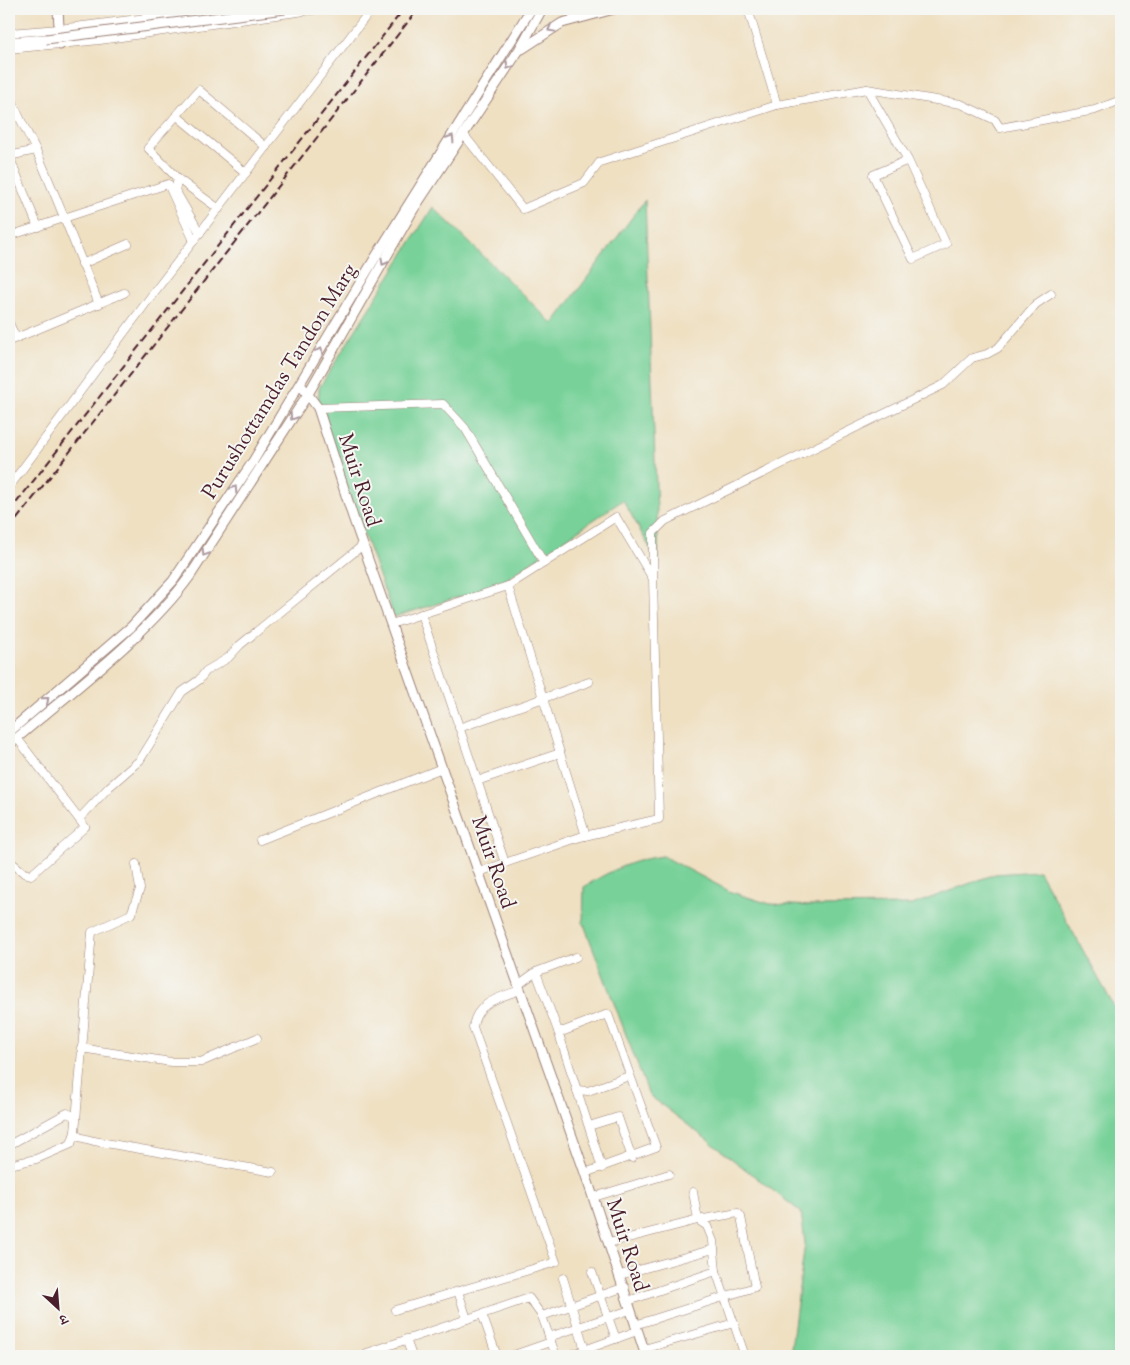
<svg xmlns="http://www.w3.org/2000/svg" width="1130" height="1365" viewBox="0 0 1130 1365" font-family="'Sorts Mill Goudy','Noto Serif Devanagari',serif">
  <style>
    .green { fill: #77d198; stroke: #607862 }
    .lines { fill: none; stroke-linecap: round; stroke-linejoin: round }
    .minor-casing { stroke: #9c8076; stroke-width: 9 }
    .major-casing { stroke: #9c8076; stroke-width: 11 }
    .minor { stroke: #fff; stroke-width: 8 }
    .major { stroke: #fff; stroke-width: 9 }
    .rail { stroke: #4a1f2b; stroke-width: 2; stroke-dasharray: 8 4; stroke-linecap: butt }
    .major-bridge-casing { stroke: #9c8076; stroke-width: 11; stroke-linecap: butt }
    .major-bridge { stroke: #fff; stroke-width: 9 }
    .oneway { stroke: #ae9aa0 }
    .labels { text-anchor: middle; stroke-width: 4; stroke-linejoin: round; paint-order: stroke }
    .street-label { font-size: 21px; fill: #4a1f2b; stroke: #f6f6f2 }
  </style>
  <rect width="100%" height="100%" fill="#f6f6f2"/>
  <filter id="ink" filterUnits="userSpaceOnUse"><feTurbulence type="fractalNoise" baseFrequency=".02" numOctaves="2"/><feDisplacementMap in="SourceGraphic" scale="10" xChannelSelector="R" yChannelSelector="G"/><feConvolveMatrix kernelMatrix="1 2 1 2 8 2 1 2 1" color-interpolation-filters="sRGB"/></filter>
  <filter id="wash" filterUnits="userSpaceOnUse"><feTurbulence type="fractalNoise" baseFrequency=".0096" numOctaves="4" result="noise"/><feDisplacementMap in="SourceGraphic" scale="20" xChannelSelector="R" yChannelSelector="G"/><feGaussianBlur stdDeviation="1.12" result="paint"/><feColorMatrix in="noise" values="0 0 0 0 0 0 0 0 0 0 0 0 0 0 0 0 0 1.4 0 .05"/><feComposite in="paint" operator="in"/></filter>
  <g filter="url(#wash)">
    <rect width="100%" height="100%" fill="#efe0c2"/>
    <g class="green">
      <path d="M645,200L659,564L623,500L498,585L394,617L318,408L319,388L433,207L553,324Z"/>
      <path d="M663,856L731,892L770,904L812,906L912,905L995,874L1039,871L1121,1019V1356H790L805,1243L801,1212L649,1095L583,922L584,887C609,871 634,859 663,856Z"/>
    </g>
  </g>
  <g filter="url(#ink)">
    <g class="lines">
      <g class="minor-casing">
        <g id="minor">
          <path d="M748,9L777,105"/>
          <path d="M9,33L59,29L218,9"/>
          <path d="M9,49L100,40L319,9"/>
          <path d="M867,89L908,160L946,244L913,259L873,175L908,160"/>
          <path d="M9,90C15,114 30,135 39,157C60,206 79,255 99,304"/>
          <path d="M177,116L246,173"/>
          <path d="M464,135L523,209L584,183L600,162L777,105L867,89L961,104L995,120L1000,128L1095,110L1121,100"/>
          <path d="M9,156L38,227"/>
          <path d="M9,156L36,150"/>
          <path d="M178,179L175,190L200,233"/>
          <path d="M219,209L178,179L148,148L199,90L266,147"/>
          <path d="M9,236L168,184L194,241"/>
          <path d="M82,264L128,244"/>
          <path d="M9,323L16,338"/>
          <path d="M9,341L124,293"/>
          <path d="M318,408L443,404L465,428L544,563"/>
          <path d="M9,487L149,299L366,16V9"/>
          <path d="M653,577V533L665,521L943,385L972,358L987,354L998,348L1036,304L1051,294"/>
          <path d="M508,586L586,836"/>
          <path d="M421,614L505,863"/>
          <path d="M391,624L508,586L616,517L653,579L659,819L580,837L479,872"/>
          <path d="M459,728L589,682"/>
          <path d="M477,781L560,753"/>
          <path d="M79,819L109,787L140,760L182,692L199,680L206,671L228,658L240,645L363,545"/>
          <path d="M260,840L442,768"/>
          <path d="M9,864L11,862L24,873L31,875L85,827L17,738"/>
          <path d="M536,972L558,1031L602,1168"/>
          <path d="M518,985L536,972L576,957"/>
          <path d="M558,1031H564L608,1014L656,1147L585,1173"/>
          <path d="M81,1048L171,1062H201L257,1038"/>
          <path d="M577,1090L588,1091L629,1076"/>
          <path d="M589,1126L618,1117L632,1158"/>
          <path d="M75,1132L79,1137L94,1141L273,1172"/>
          <path d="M9,1145L67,1113L76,1117"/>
          <path d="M9,1165L36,1159L71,1144L75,1132L92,932L131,914L140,889L136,864"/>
          <path d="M594,1197L669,1174"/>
          <path d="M609,1243L698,1220L707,1226L713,1241L716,1271L745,1356"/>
          <path d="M592,1272L616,1339"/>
          <path d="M620,1275L714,1249"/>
          <path d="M563,1278L585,1350"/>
          <path d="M458,1291L467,1319"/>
          <path d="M628,1301L716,1271"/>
          <path d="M395,1310L556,1262L473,1027C476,1002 501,997 520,990"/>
          <path d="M482,1314L497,1356"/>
          <path d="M635,1325L755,1287L741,1217L738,1213L698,1220L693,1192"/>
          <path d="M549,1337L630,1310"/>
          <path d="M406,1339L412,1356"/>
          <path d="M644,1349L734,1323"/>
          <path d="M358,1356L529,1298L542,1316"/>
          <path d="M511,1356L551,1342"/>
          <path d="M556,1356L542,1316L625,1287"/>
          <path d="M568,1356L637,1331"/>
        </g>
      </g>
      <g class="major-casing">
        <g id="major">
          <path d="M58,9L60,45"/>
          <path d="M9,42L46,39"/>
          <path d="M522,49L562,23L614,9"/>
          <path d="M300,384L318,408L353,517L585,1173L646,1356"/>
          <path d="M9,732L131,627L173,581L252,463L375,258L531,9"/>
          <path d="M9,745C67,694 145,638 190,576L308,394L413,210L519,50L542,9"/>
        </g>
      </g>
      <use href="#minor" class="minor"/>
      <use href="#major" class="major"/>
      <g class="rail">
        <path d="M9,512L404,9"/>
        <path d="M9,529L418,9"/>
      </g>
      <g class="major-bridge-casing">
        <path id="major-bridge" d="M46,39L285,9"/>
      </g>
      <use href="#major-bridge" class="major-bridge"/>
    </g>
    <defs><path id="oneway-chevron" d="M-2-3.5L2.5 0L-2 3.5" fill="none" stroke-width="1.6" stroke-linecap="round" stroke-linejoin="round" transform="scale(1.25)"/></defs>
    <g class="oneway">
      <use href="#oneway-chevron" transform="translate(551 29) rotate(151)"/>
      <use href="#oneway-chevron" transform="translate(509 66) rotate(123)"/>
      <use href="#oneway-chevron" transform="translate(451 138) rotate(-58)"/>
      <use href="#oneway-chevron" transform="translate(384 262) rotate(120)"/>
      <use href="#oneway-chevron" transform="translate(320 351) rotate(-59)"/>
      <use href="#oneway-chevron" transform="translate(293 417) rotate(123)"/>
      <use href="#oneway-chevron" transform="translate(234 489) rotate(-57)"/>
      <use href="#oneway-chevron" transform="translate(205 553) rotate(123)"/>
      <use href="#oneway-chevron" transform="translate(46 700) rotate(-41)"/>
    </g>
  </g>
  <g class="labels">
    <g class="street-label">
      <text transform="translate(279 381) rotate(-58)" y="7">Purushottamdas Tandon Marg</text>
      <text transform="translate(360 480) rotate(72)" y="7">Muir Road</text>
      <text transform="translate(494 862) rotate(71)" y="7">Muir Road</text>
      <text transform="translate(628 1245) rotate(72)" y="7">Muir Road</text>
    </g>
  </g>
  <rect width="1130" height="1365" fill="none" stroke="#f6f6f2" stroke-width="30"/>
  <g transform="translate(58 1308) rotate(154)" stroke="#f6f6f2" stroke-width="4" paint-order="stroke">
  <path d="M0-4L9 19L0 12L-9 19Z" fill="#4a1f2b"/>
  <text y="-8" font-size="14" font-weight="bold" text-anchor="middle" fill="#4a1f2b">उ</text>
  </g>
</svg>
